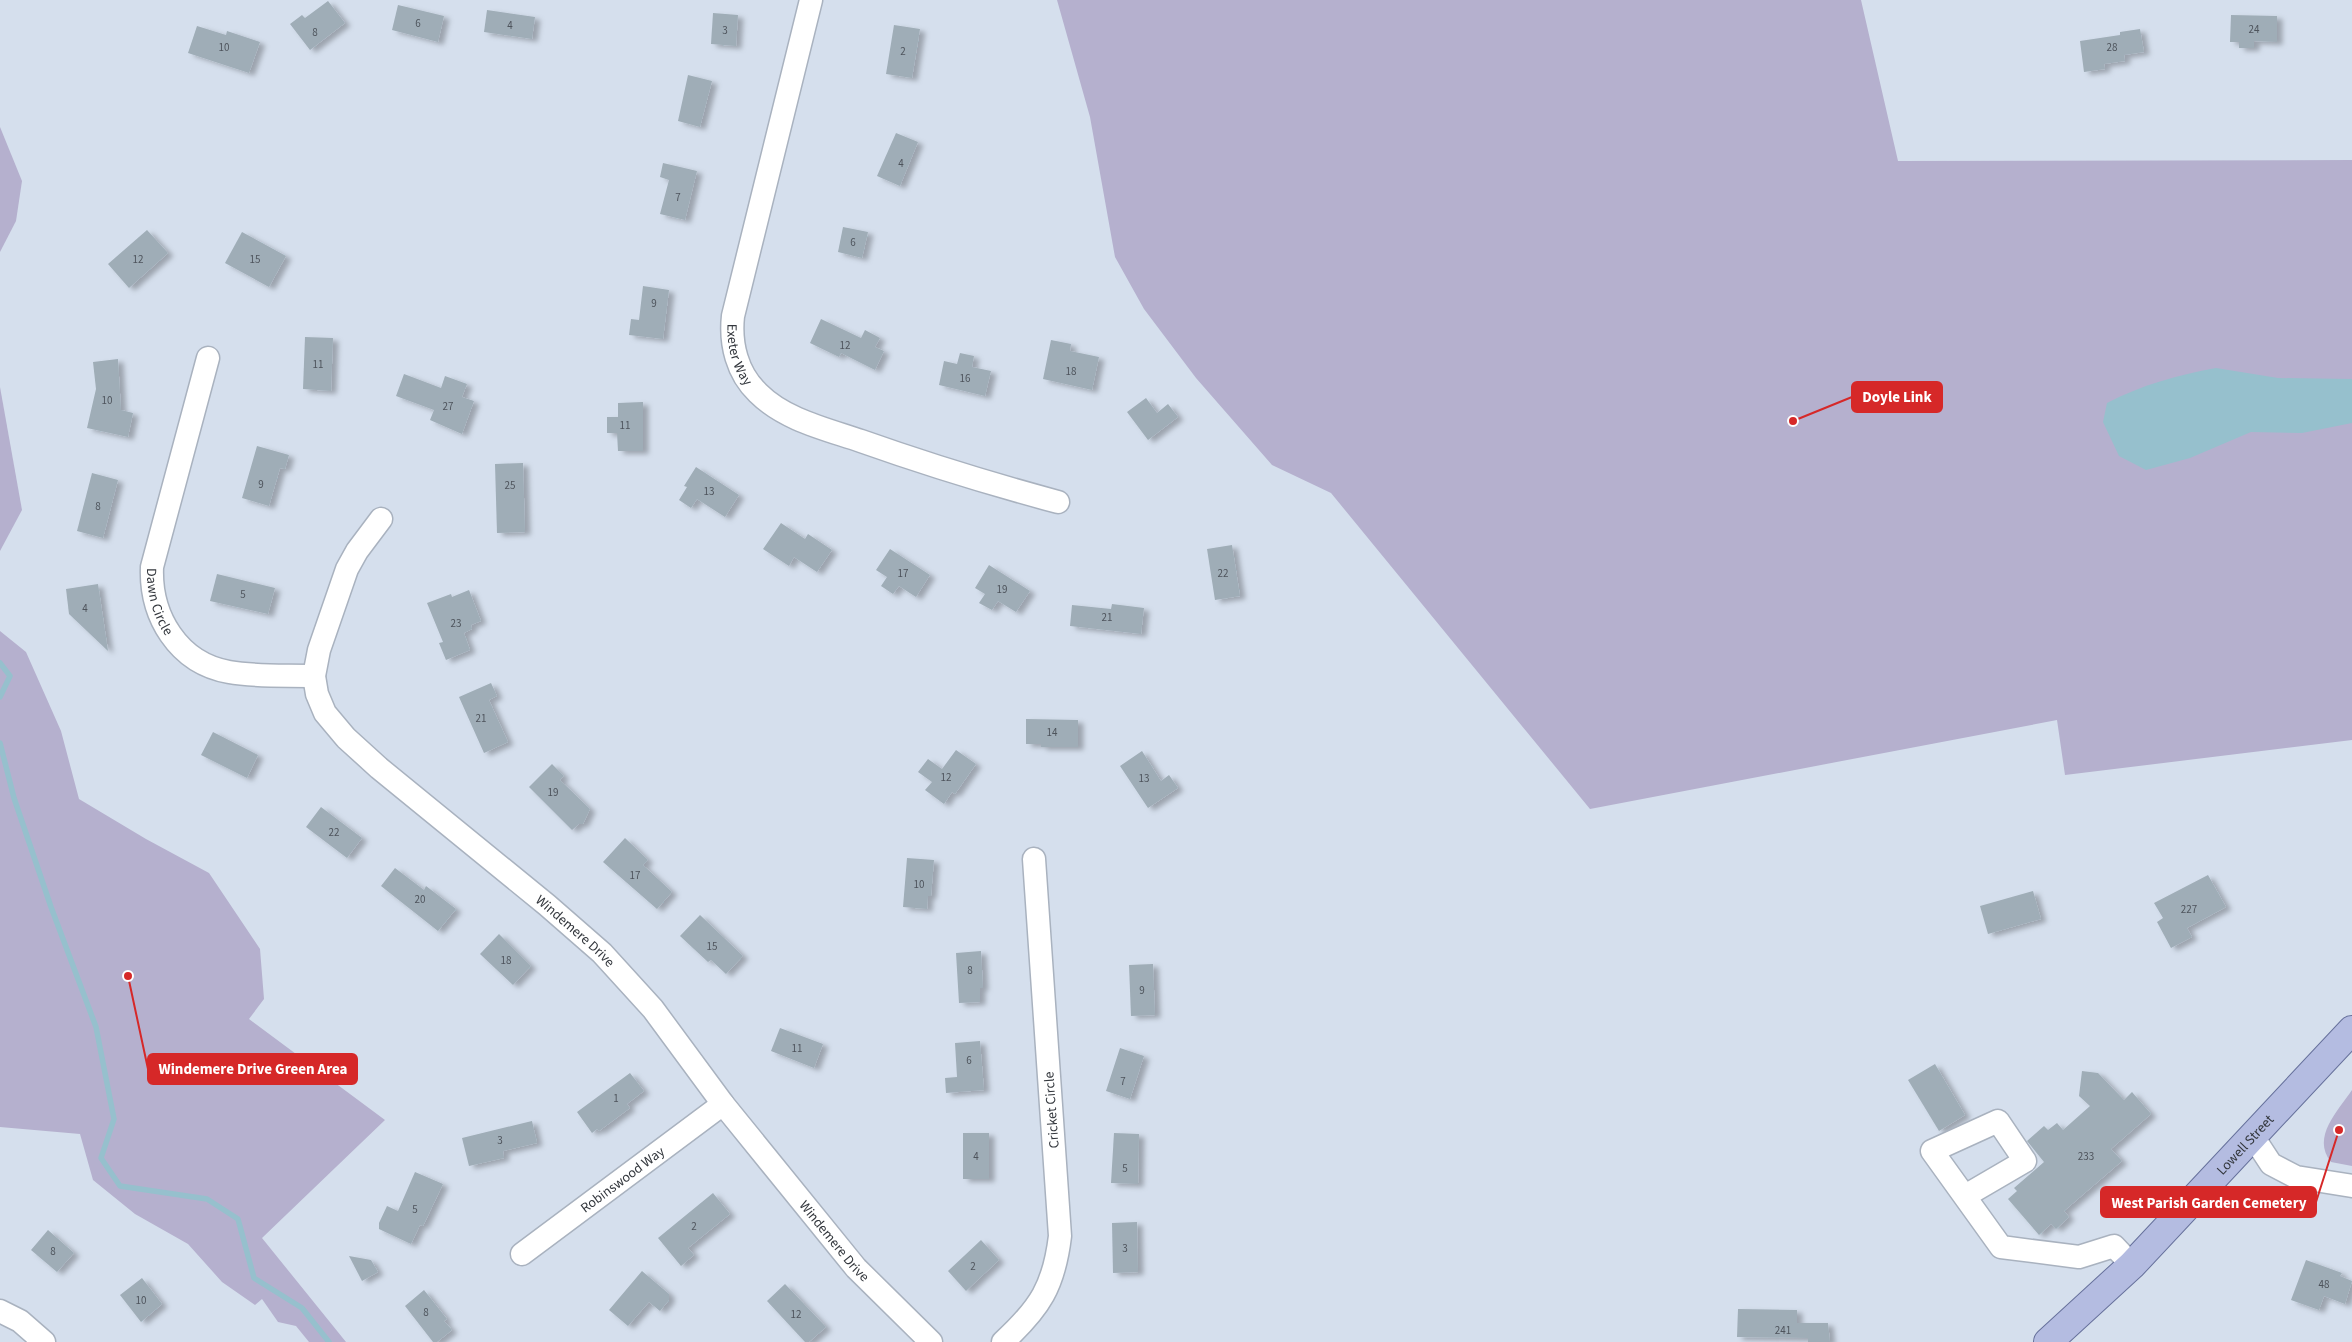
<svg xmlns="http://www.w3.org/2000/svg" width="2352" height="1342" viewBox="0 0 2352 1342" font-family="'Source Sans 3',sans-serif">
  <style>
    .green { fill: #b5b0ce }
    .water { fill: #96c0cd }
    .lines { fill: none; stroke-linecap: round; stroke-linejoin: round }
    .stream { stroke: #96c0cd; stroke-width: 5.5 }
    .building { fill: #9fadb7; filter: url(#shadow) }
    .minor-casing { stroke: #a9b2bf; stroke-width: 25 }
    .major-casing { stroke: #66709b; stroke-width: 30 }
    .minor { stroke: #fff; stroke-width: 22 }
    .major { stroke: #b4bce1; stroke-width: 28 }
    .labels { text-anchor: middle; stroke-width: 4.5; stroke-linejoin: round; paint-order: stroke }
    .number-label { font-size: 11px; fill: #4e545c }
    .street-label { font-size: 14px; fill: #33373d; stroke: #fff }
    .leader { fill: none; stroke: #d62828; stroke-width: 2 }
    .callout-dot { fill: #d62828; stroke: #fff; stroke-width: 2 }
    .callout { fill: #d62828; stroke: #d62828; stroke-width: 2 }
    .callout-label { font-size: 15px; text-anchor: middle; font-weight: bold; fill: #fff }
  </style>
  <defs>
    <filter id="shadow"><feDropShadow dx="5.5" dy="3" stdDeviation="2.5" flood-color="#0004"/></filter>
  </defs>
  <rect width="100%" height="100%" fill="#d5dfed"/>
  <g class="green">
    <path d="M1057,0H1861L1898,161L2352,160V740L2065,775L2057,720L1590,809L1331,493L1272,465L1196,378L1144,309L1115,257L1090,117Z"/>
    <path d="M0,127L22,181L16,221L0,252Z"/>
    <path d="M0,387L22,510L0,551Z"/>
    <path d="M0,631L26,652L61,731L79,799L146,839L209,873L260,949L264,999L249,1019L385,1120L262,1238L346,1342H309L296,1326L278,1322L262,1299L255,1305L222,1282L188,1244L135,1214L93,1180L80,1134L0,1127Z"/>
    <path d="M2352,1090V1166L2331,1162C2311,1137 2338,1111 2352,1090Z"/>
  </g>
  <path class="water" d="M2216,368L2278,378L2352,379V423L2302,433L2251,432L2190,458L2146,470L2119,456L2103,422L2107,403C2142,385 2177,375 2216,368Z"/>
  <g class="lines">
    <g class="stream">
      <path d="M0,663L10,676L0,697"/>
      <path d="M0,743L14,798L51,907L96,1027L114,1119L101,1158L120,1186L207,1199L238,1219L254,1278L302,1308L329,1342"/>
    </g>
  </g>
  <g class="building">
    <path d="M328,1L345,23L310,50L290,24L302,15L305,18Z"/>
    <path d="M398,5L444,16L438,42L392,30Z"/>
    <path d="M487,10L535,17L532,39L484,32Z"/>
    <path d="M713,13L738,15L736,46L711,44Z"/>
    <path d="M2231,15L2277,16V42L2254,41V48H2239V42H2230Z"/>
    <path d="M894,25L920,29L912,78L886,74Z"/>
    <path d="M197,26L226,35L227,31L260,42L249,73L188,53Z"/>
    <path d="M2140,29L2144,52L2124,55L2125,61L2104,64L2105,69L2084,72L2080,41L2120,35V32Z"/>
    <path d="M688,75L712,81L700,127L678,121Z"/>
    <path d="M896,133L918,142L900,186L877,176Z"/>
    <path d="M663,163L697,171L685,220L660,214L669,180L660,177Z"/>
    <path d="M843,227L868,232L862,258L838,252Z"/>
    <path d="M147,230L168,253L129,288L108,264Z"/>
    <path d="M242,232L286,256L269,287L225,263Z"/>
    <path d="M643,286L669,290L663,339L629,335L631,319L639,320Z"/>
    <path d="M821,319L861,338L865,330L880,338L875,347L884,351L875,370L841,353L839,357L810,343Z"/>
    <path d="M305,337L333,338L331,391L303,389Z"/>
    <path d="M1051,340L1071,344L1070,351L1099,357L1092,390L1043,379Z"/>
    <path d="M960,353L974,356L972,367L991,371L985,396L939,385L944,361L957,364Z"/>
    <path d="M118,359L121,410L133,413L128,437L87,428L96,389L93,362Z"/>
    <path d="M404,374L441,388L445,376L467,384L462,397L474,401L462,434L430,420L434,410L396,396Z"/>
    <path d="M1146,398L1157,413L1168,404L1178,417L1148,440L1127,412Z"/>
    <path d="M643,402V451H618L617,433H607V417H618V403Z"/>
    <path d="M257,446L289,455L285,469L280,468L269,506L242,498Z"/>
    <path d="M523,463L525,532L497,533L495,464Z"/>
    <path d="M696,467L739,495L725,517L697,499L691,508L679,500L687,487L684,486Z"/>
    <path d="M92,473L118,480L103,538L77,531Z"/>
    <path d="M781,523L805,539L808,534L832,550L817,572L794,557L789,566L763,549Z"/>
    <path d="M1232,545L1240,596L1215,600L1207,549Z"/>
    <path d="M890,549L930,575L916,597L899,586L893,594L881,586L887,577L876,570Z"/>
    <path d="M989,565L1030,591L1016,612L998,601L992,610L979,603L985,594L975,588Z"/>
    <path d="M217,574L275,588L268,614L210,601Z"/>
    <path d="M98,584L108,651L69,614L66,589Z"/>
    <path d="M469,590L481,621L471,625L472,629L464,633L470,650L446,660L439,643L443,642L427,603L451,594L452,597Z"/>
    <path d="M1112,604L1144,608L1141,634L1070,626L1072,605L1111,609Z"/>
    <path d="M491,683L497,696L489,700L508,742L484,753L459,697Z"/>
    <path d="M1026,719L1078,720V747H1041V744H1026Z"/>
    <path d="M213,732L258,755L247,778L201,755Z"/>
    <path d="M956,750L976,764L955,794L952,792L944,804L925,790L932,782L918,772L928,759L942,769Z"/>
    <path d="M1142,751L1161,781L1169,775L1178,788L1148,808L1120,766Z"/>
    <path d="M552,764L564,776L560,780L590,809L583,824H579L572,830L529,787Z"/>
    <path d="M321,807L362,838L347,858L306,827Z"/>
    <path d="M625,838L648,860L643,865L672,892L657,909L603,862Z"/>
    <path d="M907,858L934,860L931,896H928L927,909L903,907Z"/>
    <path d="M395,868L424,890L426,886L456,909L438,931L381,886Z"/>
    <path d="M2208,875L2226,907L2187,928L2192,937L2171,948L2157,922L2163,918L2154,903Z"/>
    <path d="M2033,891L2041,919L1988,934L1980,906Z"/>
    <path d="M700,915L743,956L726,974L711,960L708,962L680,936Z"/>
    <path d="M499,934L531,966L513,985L480,954Z"/>
    <path d="M981,951L983,988H980V1002L959,1003L956,953Z"/>
    <path d="M1153,964L1155,1015L1131,1016L1129,965Z"/>
    <path d="M780,1028L823,1044L814,1068L771,1051Z"/>
    <path d="M980,1041L984,1090L946,1093L945,1078L957,1077L955,1043Z"/>
    <path d="M1120,1048L1144,1056L1130,1099L1106,1091Z"/>
    <path d="M1935,1064L1965,1115L1939,1131L1908,1080Z"/>
    <path d="M2082,1071L2098,1073L2124,1100L2132,1092L2151,1114L2111,1149L2122,1161L2064,1211L2069,1217L2056,1229L2051,1224L2039,1235L2008,1199L2017,1191L2014,1188L2044,1162L2027,1141L2044,1126L2048,1130L2057,1123L2063,1130L2090,1106L2079,1096Z"/>
    <path d="M630,1073L644,1091L627,1104L630,1108L599,1131L597,1129L592,1133L577,1112Z"/>
    <path d="M532,1121L537,1143L503,1151L504,1158L469,1166L462,1138Z"/>
    <rect x="963" y="1133" width="26" height="46"/>
    <path d="M1114,1133L1139,1134L1138,1184L1111,1183Z"/>
    <path d="M415,1172L443,1184L423,1226L420,1225L411,1244L379,1229V1223L387,1206L398,1211Z"/>
    <path d="M713,1193L730,1214L688,1248L694,1255L681,1266L658,1238Z"/>
    <path d="M1137,1222L1138,1272L1113,1273L1112,1223Z"/>
    <path d="M48,1230L74,1253L57,1272L31,1250Z"/>
    <path d="M981,1240L999,1260L966,1291L948,1271Z"/>
    <path d="M349,1256L371,1260L378,1272L362,1281Z"/>
    <path d="M2306,1260L2342,1273L2340,1276L2352,1281L2345,1304L2324,1296L2319,1310L2291,1300Z"/>
    <path d="M642,1271L669,1294V1300L660,1311L649,1302L628,1326L609,1310Z"/>
    <path d="M142,1278L162,1304L141,1322L120,1295Z"/>
    <path d="M785,1284L826,1327L809,1342H805L767,1301Z"/>
    <path d="M424,1290L447,1319L444,1321L452,1330L437,1342H433L405,1306Z"/>
    <path d="M1738,1309L1797,1310V1323H1828L1830,1342H1808V1338L1737,1337Z"/>
  </g>
  <g class="lines">
    <g class="minor-casing">
      <g id="minor">
        <path id="s1" d="M811,0L733,316C730,344 737,373 758,393C785,420 826,429 861,441C926,464 991,484 1058,502"/>
        <path id="s2" d="M208,358L152,567C150,616 178,663 229,672C257,677 286,675 314,676"/>
        <path id="s3" d="M381,519L357,551L347,569L319,650L314,676L317,694L325,713L346,738L379,768L547,905L602,953L653,1009L723,1104L856,1268L931,1342"/>
        <path d="M2252,1135L2271,1164L2296,1177L2352,1186"/>
        <path d="M1965,1196L2025,1161L1998,1121L1932,1151L2001,1247L2079,1257L2114,1246L2132,1265"/>
        <path id="s4" d="M522,1254L723,1104"/>
        <path d="M0,1311L20,1321L44,1342"/>
        <path d="M1003,1342C1040,1308 1054,1286 1060,1236L1034,859"/>
      </g>
    </g>
    <g class="major-casing">
      <g id="major">
        <path id="s5" d="M2048,1342L2132,1265L2352,1030"/>
      </g>
    </g>
    <use href="#minor" class="minor"/>
    <use href="#major" class="major"/>
  </g>
  <g class="labels">
    <g class="number-label">
      <text x="418" y="27">6</text>
      <text x="510" y="29">4</text>
      <text x="2254" y="33">24</text>
      <text x="725" y="34">3</text>
      <text x="315" y="36">8</text>
      <text x="224" y="51">10</text>
      <text x="2112" y="51">28</text>
      <text x="903" y="55">2</text>
      <text x="901" y="167">4</text>
      <text x="678" y="201">7</text>
      <text x="853" y="246">6</text>
      <text x="138" y="263">12</text>
      <text x="255" y="263">15</text>
      <text x="654" y="307">9</text>
      <text x="845" y="349">12</text>
      <text x="318" y="368">11</text>
      <text x="1071" y="375">18</text>
      <text x="965" y="382">16</text>
      <text x="107" y="404">10</text>
      <text x="448" y="410">27</text>
      <text x="625" y="429">11</text>
      <text x="261" y="488">9</text>
      <text x="510" y="489">25</text>
      <text x="709" y="495">13</text>
      <text x="98" y="510">8</text>
      <text x="903" y="577">17</text>
      <text x="1223" y="577">22</text>
      <text x="1002" y="593">19</text>
      <text x="243" y="598">5</text>
      <text x="85" y="612">4</text>
      <text x="1107" y="621">21</text>
      <text x="456" y="627">23</text>
      <text x="481" y="722">21</text>
      <text x="1052" y="736">14</text>
      <text x="946" y="781">12</text>
      <text x="1144" y="782">13</text>
      <text x="553" y="796">19</text>
      <text x="334" y="836">22</text>
      <text x="635" y="879">17</text>
      <text x="919" y="888">10</text>
      <text x="420" y="903">20</text>
      <text x="2189" y="913">227</text>
      <text x="712" y="950">15</text>
      <text x="506" y="964">18</text>
      <text x="970" y="974">8</text>
      <text x="1142" y="994">9</text>
      <text x="797" y="1052">11</text>
      <text x="969" y="1064">6</text>
      <text x="1123" y="1085">7</text>
      <text x="616" y="1102">1</text>
      <text x="500" y="1144">3</text>
      <text x="976" y="1160">4</text>
      <text x="2086" y="1160">233</text>
      <text x="1125" y="1172">5</text>
      <text x="415" y="1213">5</text>
      <text x="694" y="1230">2</text>
      <text x="1125" y="1252">3</text>
      <text x="53" y="1255">8</text>
      <text x="973" y="1270">2</text>
      <text x="2324" y="1288">48</text>
      <text x="141" y="1304">10</text>
      <text x="426" y="1316">8</text>
      <text x="796" y="1318">12</text>
      <text x="1783" y="1334">241</text>
    </g>
    <g class="street-label">
      <text dy="5" stroke="none"><textPath href="#s1" startOffset="365">Exeter Way</textPath></text>
      <text dy="5" stroke="none"><textPath href="#s2" startOffset="252">Dawn Circle</textPath></text>
      <text dy="5" stroke="none"><textPath href="#s3" startOffset="544">Windemere Drive</textPath></text>
      <text transform="translate(1051 1110) rotate(-94)" y="5">Cricket Circle</text>
      <text dy="5" stroke="none"><textPath href="#s5" startOffset="279">Lowell Street</textPath></text>
      <text dy="5" stroke="none"><textPath href="#s4" startOffset="125">Robinswood Way</textPath></text>
      <text dy="5" stroke="none"><textPath href="#s3" startOffset="949">Windemere Drive</textPath></text>
    </g>
  </g>
  <path class="leader" d="M1793 421L1852 397M128 976L148 1069M2339 1130L2316 1202"/>
  <g class="callout-dot">
    <circle cx="1793" cy="421" r="5"/>
    <circle cx="128" cy="976" r="5"/>
    <circle cx="2339" cy="1130" r="5"/>
  </g>
  <g class="callout">
    <rect x="1852" y="382" width="90" height="30" rx="5"/>
    <rect x="148" y="1054" width="209" height="30" rx="5"/>
    <rect x="2101" y="1187" width="215" height="30" rx="5"/>
  </g>
  <g class="callout-label">
    <text x="1897" y="402">Doyle Link</text>
    <text x="253" y="1074">Windemere Drive Green Area</text>
    <text x="2209" y="1208">West Parish Garden Cemetery</text>
  </g>
</svg>
